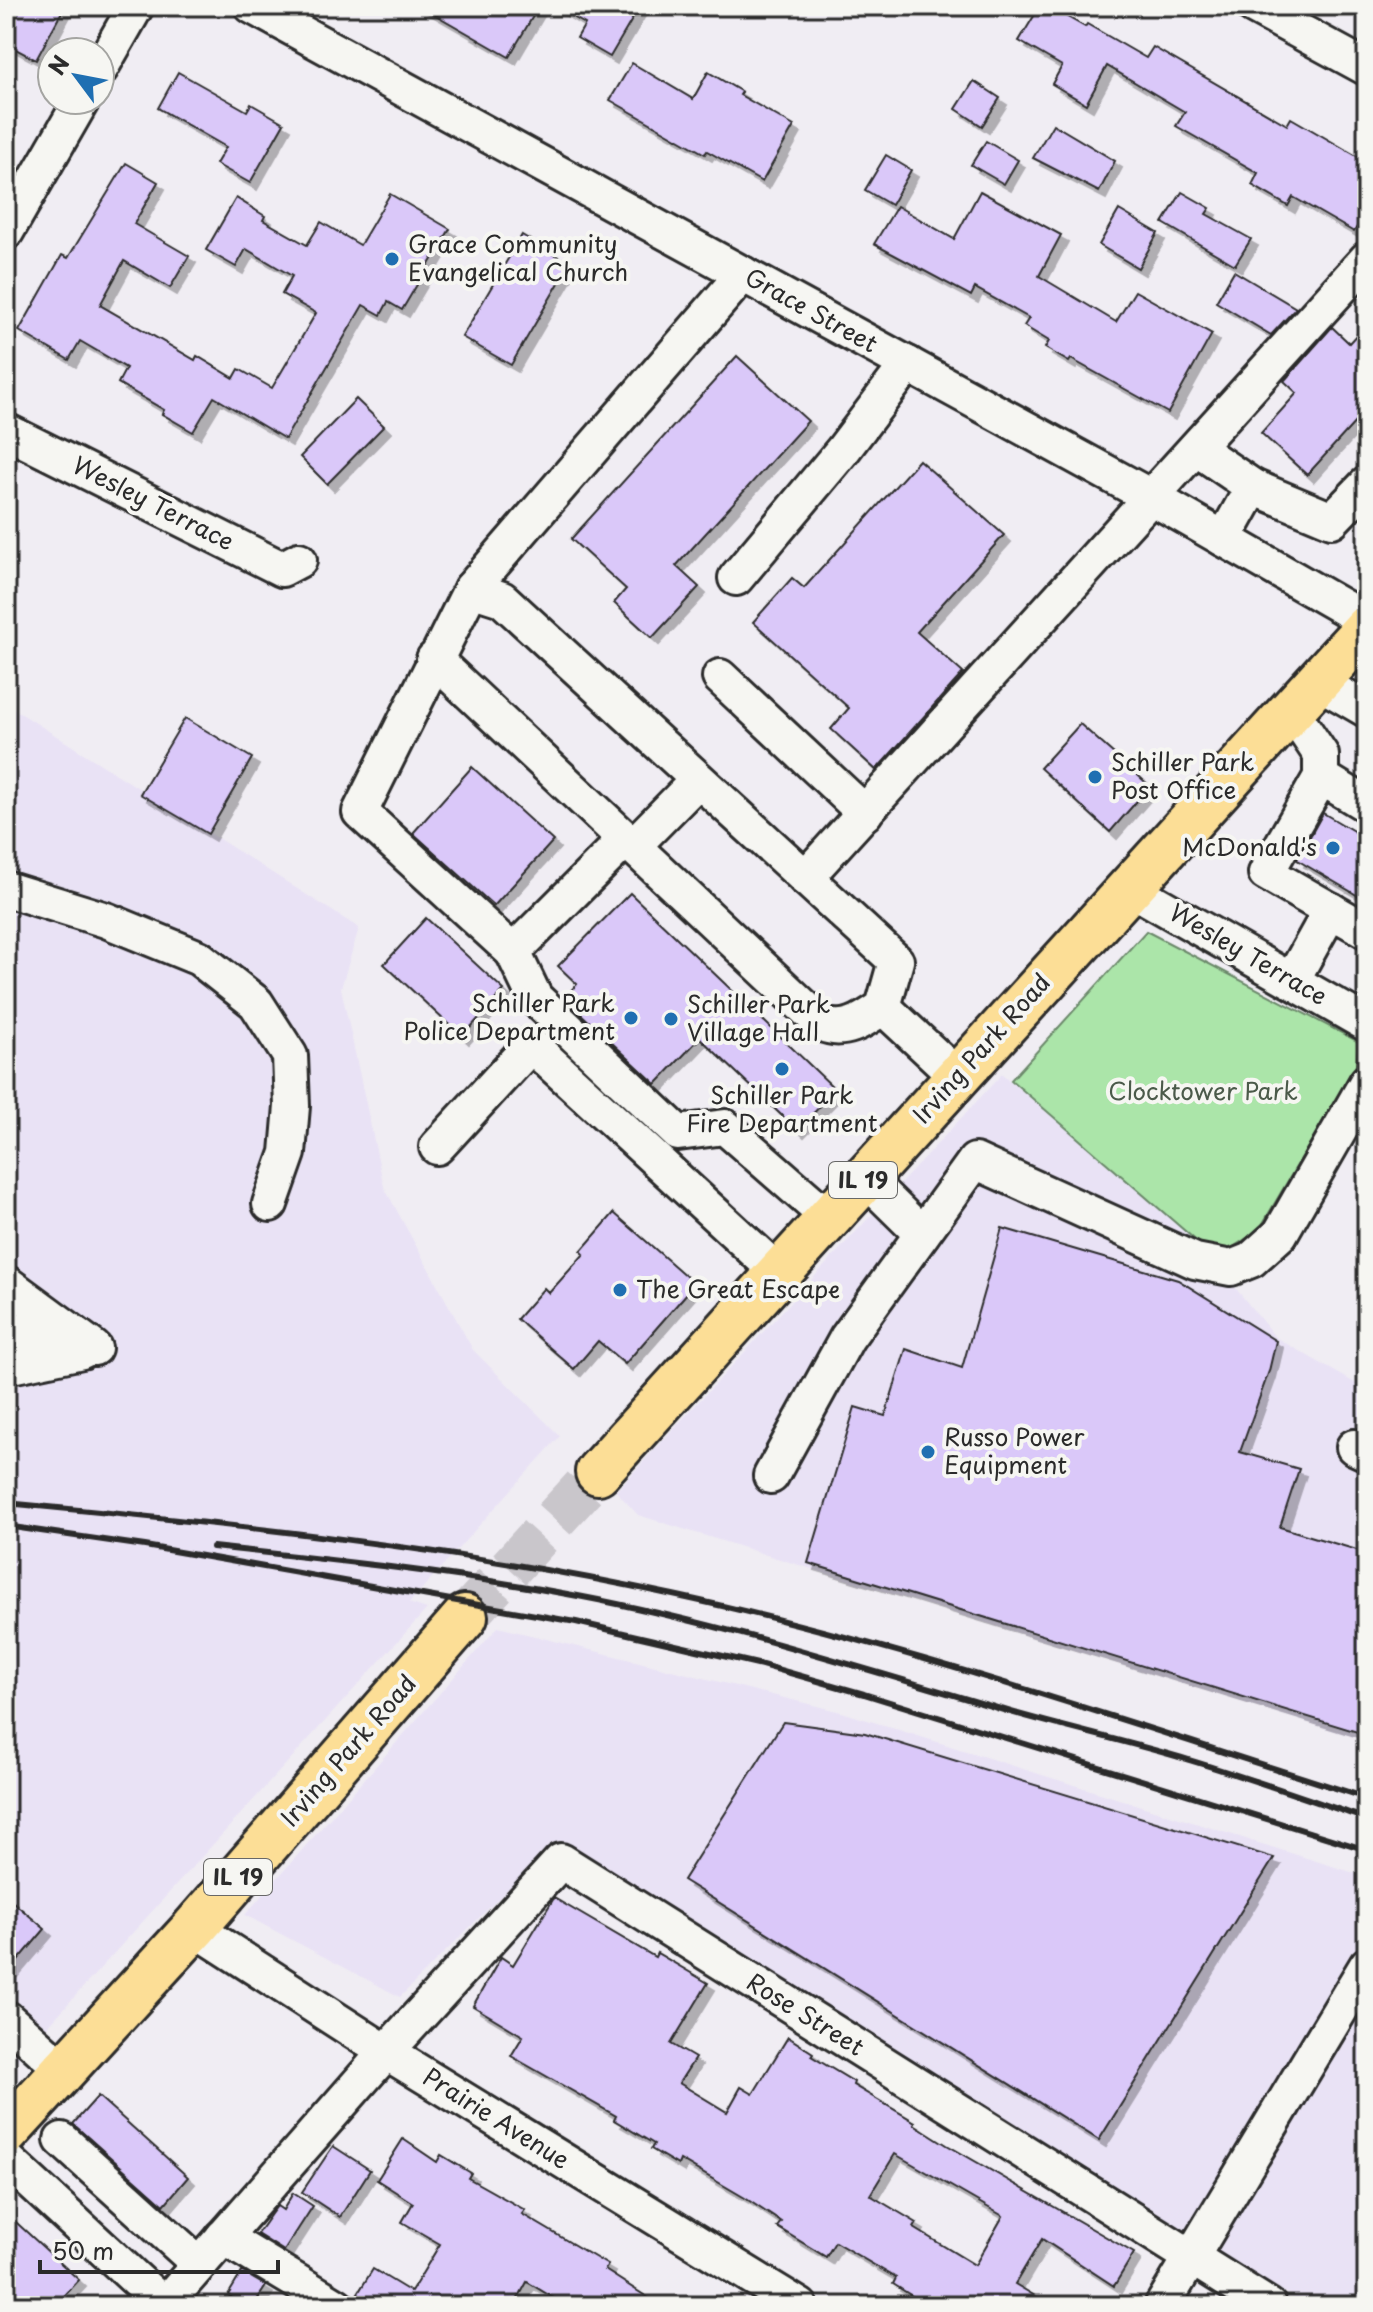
<svg xmlns="http://www.w3.org/2000/svg" width="1373" height="2312" viewBox="0 0 1373 2312" font-family="'Playpen Sans',sans-serif">
  <style>
    .built { fill: #e9e2f5 }
    .green { fill: #abe5a9; stroke: #6b886a; stroke-width: 2 }
    .building { fill: #dac8f9; stroke: #2b2b2b; stroke-width: 2; fill-rule: evenodd; filter: url(#shadow) }
    .lines { fill: none; stroke-linecap: round; stroke-linejoin: round }
    .major-tunnel { stroke: #c9c6cb; stroke-width: 44; stroke-dasharray: 44 22; stroke-linecap: butt }
    .minor-casing { stroke: #2b2b2b; stroke-width: 40 }
    .major-casing { stroke: #2b2b2b; stroke-width: 50 }
    .minor { stroke: #f6f6f2; stroke-width: 34 }
    .major { stroke: #fcde96; stroke-width: 44 }
    .rail { stroke: #2b2b2b; stroke-width: 6 }
    .poi-dot { fill: #1f6fb2; stroke: #f6f6f2; stroke-width: 3 }
    .labels { text-anchor: middle; stroke-width: 8; stroke-linejoin: round; paint-order: stroke }
    .shield { fill: #f6f6f2; stroke: #686867; stroke-width: 2 }
    .shield-label { font-size: 22px; font-weight: bold; fill: #2b2b2b }
    .poi-label { font-size: 24px; fill: #2b2b2b; stroke: #f6f6f2; text-anchor: start }
    .street-label { font-size: 24px; fill: #2b2b2b; stroke: #f6f6f2 }
    .park-label { font-size: 24px; fill: #4b5a4a; stroke: #f6f6f2 }
  </style>
  <defs>
    <filter id="shadow"><feDropShadow dx="7" dy="7" stdDeviation="0" flood-color="#0004"/></filter>
  </defs>
  <rect width="100%" height="100%" fill="#f0edf3"/>
  <filter id="ink" filterUnits="userSpaceOnUse"><feTurbulence type="fractalNoise" baseFrequency=".0125" numOctaves="2"/><feDisplacementMap in="SourceGraphic" scale="16" xChannelSelector="R" yChannelSelector="G"/><feConvolveMatrix kernelMatrix="1 2 1 2 8 2 1 2 1" color-interpolation-filters="sRGB"/></filter>
  <g filter="url(#ink)">
    <g class="built">
      <path d="M6,704L359,928L341,988L384,1187L473,1350L560,1436L409,1603L427,1609L6,2072Z"/>
      <path d="M1002,1074L1200,1244L1275,1337L1367,1390V1741L638,1515L616,1491Z"/>
      <path d="M498,1627L845,1713L1367,1877V2306H1307L554,1843L400,1997L245,1915Z"/>
    </g>
    <path class="green" d="M1146,931L1359,1042L1356,1065L1259,1230L1227,1251L1200,1244L1011,1080Z"/>
    <g class="building">
      <path d="M6,6H65L36,60L6,44Z"/>
      <path d="M420,6H539L509,57Z"/>
      <path d="M554,6H640L610,57L577,38L585,24Z"/>
      <path d="M1040,6H1048L1085,27L1087,24L1146,58L1153,47L1287,125L1291,118L1367,162V210L1354,232L1293,197L1288,206L1252,185L1258,173L1176,126L1185,112L1107,66L1086,104L1052,84L1062,66L1019,41Z"/>
      <path d="M632,63L693,99L708,72L742,92L740,95L794,126L762,182L707,151L705,154L610,100Z"/>
      <path d="M178,72L247,111L251,104L284,123L250,183L216,164L226,147L158,108Z"/>
      <path d="M974,81L1000,98L982,126L956,109Z"/>
      <path d="M1053,124L1115,161L1099,192L1033,158Z"/>
      <path d="M986,141L1018,160L1004,184L971,165Z"/>
      <path d="M886,155L911,170L891,205L865,190Z"/>
      <path d="M126,163L158,182L134,224L189,256L170,288L124,261L100,305L195,360L197,356L234,378L239,369L272,388L316,313L282,294L292,276L246,249L236,267L206,250L236,198L265,216L263,220L307,245L321,222L360,245L390,194L450,229L402,310L388,302L381,315L363,305L285,439L214,397L193,432L162,414L164,410L118,383L126,368L80,341L69,360L19,331L62,255L68,258Z"/>
      <path d="M980,191L1061,235L1039,276L1116,322L1135,291L1212,334L1168,413L1071,359L1069,362L1045,348L1049,341L1024,326L1029,318L975,288L971,296L874,244L897,206L954,239Z"/>
      <path d="M1182,192L1210,208L1206,214L1251,239L1235,265L1163,223Z"/>
      <path d="M1119,210L1158,233L1138,268L1099,245Z"/>
      <path d="M522,235L570,264L511,365L462,337Z"/>
      <path d="M1234,271L1296,308L1271,335L1216,302Z"/>
      <path d="M1367,323V409L1307,475L1261,433L1297,393L1284,381L1332,327L1349,343Z"/>
      <path d="M737,356L808,421L676,566L699,587L652,638L614,603L626,589L571,539Z"/>
      <path d="M356,399L384,426L327,484L300,457Z"/>
      <path d="M919,460L1004,535L917,632L963,673L876,770L831,729L849,708L753,622L792,578L804,588Z"/>
      <path d="M185,718L252,758L208,834L140,794Z"/>
      <path d="M1080,724L1150,786L1110,832L1040,768Z"/>
      <path d="M472,767L553,841L494,906L413,833Z"/>
      <path d="M1323,813L1367,839V901L1297,860Z"/>
      <path d="M630,893L836,1090L797,1130L700,1038L656,1084L564,998L577,984L558,966Z"/>
      <path d="M426,918L504,990L462,1037L384,964Z"/>
      <path d="M614,1213L695,1284L625,1364L598,1341L574,1369L517,1319L544,1288L549,1293L584,1254L581,1251Z"/>
      <path d="M1002,1228L1178,1280L1276,1341L1269,1371L1240,1452L1299,1469L1280,1527L1367,1553V1735L808,1563L855,1407L885,1416L906,1349L962,1368Z"/>
      <path d="M783,1722L865,1733L1274,1858L1099,2140L683,1880Z"/>
      <path d="M6,1896L45,1929L6,1975Z"/>
      <path d="M554,1898L655,1957L657,1953L708,1983L671,2044L695,2058L679,2083L727,2112L741,2087L753,2094L788,2037L813,2053L811,2056L854,2082L853,2085L915,2122L914,2124L947,2145L1134,2253L1114,2286L1042,2239L1015,2284L1052,2306H928L893,2284L896,2278L835,2242L826,2257L777,2227L781,2222L745,2198L680,2160L678,2165L651,2149L654,2144L614,2120L616,2116L511,2056L523,2036L473,2006L501,1957L513,1965ZM895,2154L1003,2216L975,2265L914,2228L917,2223L870,2195Z"/>
      <path d="M98,2096L188,2177L164,2205L73,2124Z"/>
      <path d="M403,2139L437,2162L441,2155L471,2173L468,2178L525,2210L522,2214L608,2265L605,2270L661,2306H567L527,2282L514,2306H357L355,2298L373,2269L411,2292L440,2244L402,2222L413,2203L377,2180Z"/>
      <path d="M333,2146L370,2170L340,2217L302,2192Z"/>
      <path d="M293,2193L313,2206L284,2251L257,2234L271,2214L277,2206L283,2210Z"/>
      <path d="M6,2213L79,2280L55,2306H6Z"/>
      <path d="M242,2272L266,2286L253,2306H245L228,2295Z"/>
    </g>
    <g class="lines">
      <path class="major-tunnel" d="M465,1617L598,1472"/>
      <g class="minor-casing">
        <g id="minor">
          <path d="M252,6L1151,497L1367,621"/>
          <path d="M1253,6L1367,68"/>
          <path d="M100,69L136,6"/>
          <path d="M6,232L82,100"/>
          <path d="M6,431L282,569L299,560"/>
          <path d="M1196,448L1253,487L1332,520L1367,484"/>
          <path d="M1224,539L1253,487"/>
          <path d="M736,578L843,450L908,364"/>
          <path d="M434,659L822,1024C845,1034 864,1020 883,1007L896,961L502,599L471,589"/>
          <path d="M720,677L865,813"/>
          <path d="M1317,681L1367,710"/>
          <path d="M1291,710L1321,755V777L1266,873L1367,931"/>
          <path d="M1321,777L1367,805"/>
          <path d="M626,839L513,952L360,812L471,589L743,274"/>
          <path d="M633,846L698,780"/>
          <path d="M805,878L1367,259"/>
          <path d="M1128,887L1367,1024"/>
          <path d="M6,889L106,920L199,958L256,1003L290,1056L292,1106L288,1153L270,1204"/>
          <path d="M513,952L535,998L678,1133L725,1127L829,1218"/>
          <path d="M1292,980L1331,910"/>
          <path d="M883,1007L957,1076"/>
          <path d="M437,1147L531,1045L779,1273"/>
          <path d="M865,1178L922,1234"/>
          <path d="M6,1283L94,1348"/>
          <path d="M6,1328L82,1345"/>
          <path d="M6,1367L82,1351"/>
          <path d="M1354,1447L1367,1453"/>
          <path d="M771,1476L847,1338L975,1161L1195,1261L1231,1268L1251,1260L1280,1234L1367,1082"/>
          <path d="M194,1928L386,2052L800,2306"/>
          <path d="M6,2018L64,2070"/>
          <path d="M62,2140L199,2264"/>
          <path d="M6,2159L164,2305"/>
          <path d="M223,2237L337,2306"/>
          <path d="M163,2306L386,2052L561,1861L1269,2306"/>
          <path d="M1162,2306L1367,1965"/>
        </g>
      </g>
      <g class="major-casing">
        <g id="major">
          <path d="M598,1472L1367,627"/>
          <path d="M6,2133L194,1928L465,1617"/>
        </g>
      </g>
      <use href="#minor" class="minor"/>
      <use href="#major" class="major"/>
      <g class="rail">
        <path d="M6,1503C230,1524 453,1547 673,1595C908,1645 1138,1726 1367,1798"/>
        <path d="M6,1526L145,1546L576,1622L762,1665L864,1694L1367,1850"/>
        <path d="M213,1547C335,1560 457,1573 578,1596C720,1623 858,1667 997,1708C1061,1727 1126,1741 1189,1760C1249,1778 1308,1799 1367,1819"/>
      </g>
    </g>
  </g>
  <g class="poi-dot">
    <circle cx="392" cy="259" r="8"/>
    <circle cx="1095" cy="777" r="8"/>
    <circle cx="1333" cy="848" r="8"/>
    <circle cx="631" cy="1018" r="8"/>
    <circle cx="671" cy="1019" r="8"/>
    <circle cx="782" cy="1069" r="8"/>
    <circle cx="620" cy="1290" r="8"/>
    <circle cx="928" cy="1452" r="8"/>
  </g>
  <g class="labels">
    <g class="shield">
      <rect x="829" y="1162" width="68" height="36" rx="6"/>
      <rect x="204" y="1859" width="68" height="36" rx="6"/>
    </g>
    <g class="shield-label">
      <text x="863" y="1188">IL 19</text>
      <text x="238" y="1885">IL 19</text>
    </g>
    <g class="poi-label">
      <text x="408" y="253">Grace Community<tspan x="408" dy="28">Evangelical Church</tspan></text>
      <text x="1111" y="771">Schiller Park<tspan x="1111" dy="28">Post Office</tspan></text>
      <text x="1317" y="856" text-anchor="end">McDonald's</text>
      <text x="615" y="1012" text-anchor="end">Schiller Park<tspan x="615" dy="28">Police Department</tspan></text>
      <text x="687" y="1013">Schiller Park<tspan x="687" dy="28">Village Hall</tspan></text>
      <text x="782" y="1104" text-anchor="middle">Schiller Park<tspan x="782" dy="28">Fire Department</tspan></text>
      <text x="636" y="1298">The Great Escape</text>
      <text x="944" y="1446">Russo Power<tspan x="944" dy="28">Equipment</tspan></text>
    </g>
    <g class="street-label">
      <text transform="translate(811 311) rotate(29)" y="8">Grace Street</text>
      <text transform="translate(153 504) rotate(27)" y="8">Wesley Terrace</text>
      <text transform="translate(1248 955) rotate(30)" y="8">Wesley Terrace</text>
      <text transform="translate(982 1049) rotate(-48)" y="8">Irving Park Road</text>
      <text transform="translate(349 1751) rotate(-49)" y="8">Irving Park Road</text>
      <text transform="translate(805 2015) rotate(32)" y="8">Rose Street</text>
      <text transform="translate(496 2119) rotate(32)" y="8">Prairie Avenue</text>
    </g>
    <g class="park-label">
      <text x="1203" y="1100">Clocktower Park</text>
    </g>
  </g>
  <rect width="1373" height="2312" fill="none" stroke="#f6f6f2" stroke-width="32"/>
  <rect x="16" y="16" width="1341" height="2280" fill="none" stroke="#2b2b2b" stroke-width="3" filter="url(#ink)"/>
  <g transform="translate(76 76) rotate(302)"><circle r="38" fill="#f6f6f2" stroke="#a5a5a2" stroke-width="2"/>
  <path d="M0-6L14 30L0 20L-14 30Z" fill="#1f6fb2"/>
  <text y="-12" font-size="22" font-weight="bold" text-anchor="middle" fill="#2b2b2b">N</text>
  </g>
  <path d="M40 2260v12h238v-12" fill="none" stroke="#2b2b2b" stroke-width="4"/>
  <text x="52" y="2260" font-size="24" fill="#2b2b2b" stroke="#f6f6f2" stroke-width="6" paint-order="stroke">50 m</text>
</svg>
